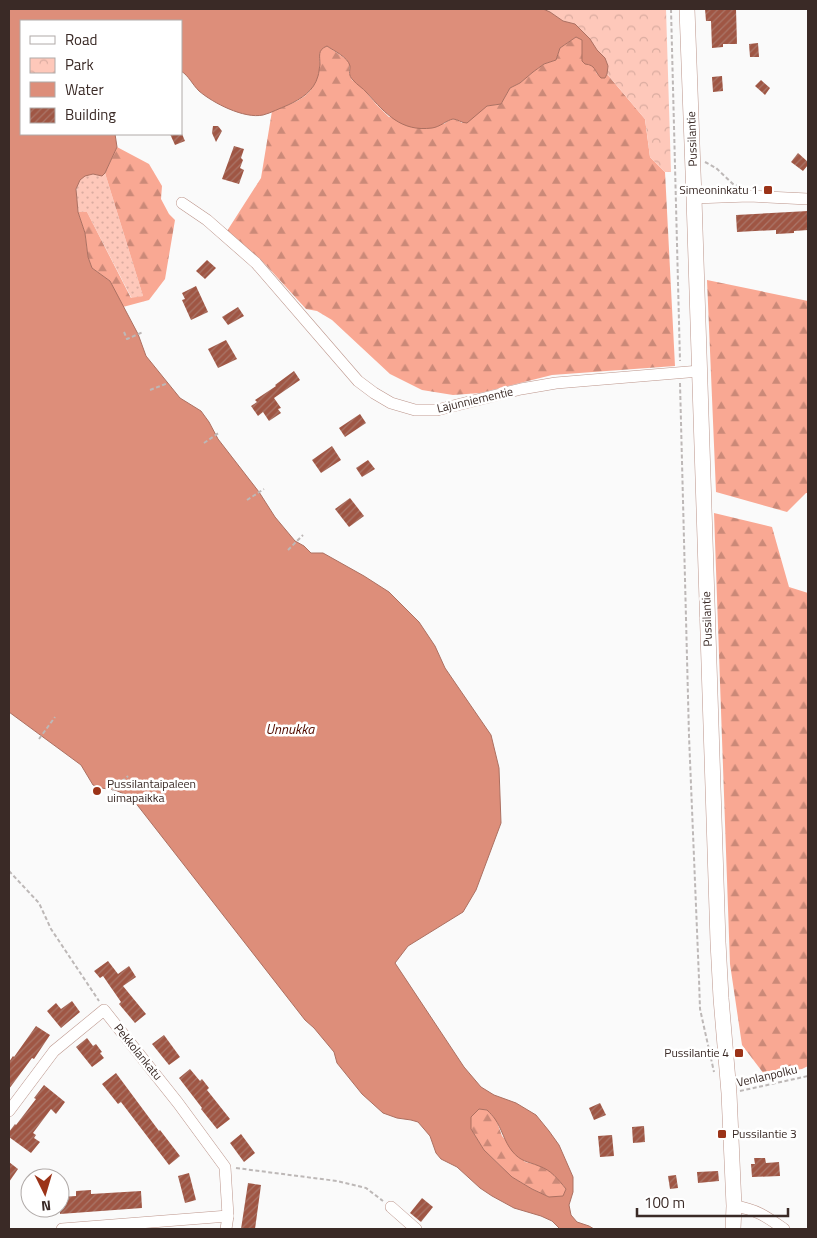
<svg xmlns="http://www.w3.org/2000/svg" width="817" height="1238" viewBox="0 0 817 1238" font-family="'Titillium Web',sans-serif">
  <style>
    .grass { fill: url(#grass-dots) }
    .forest { fill: url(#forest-firs) }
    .park { fill: url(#park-crowns) }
    .water { fill: #dd8e7a; stroke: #ac7061; fill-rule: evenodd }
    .building { fill: url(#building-hatch) }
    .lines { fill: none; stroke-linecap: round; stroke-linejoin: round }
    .street-casing { stroke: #bc958b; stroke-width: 12 }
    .secondary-casing { stroke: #bc958b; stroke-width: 16 }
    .path { stroke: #bdb8b7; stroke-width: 2; stroke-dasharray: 4 2.5; stroke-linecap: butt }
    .street { stroke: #fff; stroke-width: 11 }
    .secondary { stroke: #fff; stroke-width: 15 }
    .poi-dot { fill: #9b3318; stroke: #fff; stroke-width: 2 }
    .labels { text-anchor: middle; stroke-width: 5; stroke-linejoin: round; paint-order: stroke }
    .street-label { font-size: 12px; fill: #3a2a26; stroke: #fff }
    .poi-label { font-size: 12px; fill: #3a2a26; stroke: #fff; text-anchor: end }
    .water-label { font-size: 14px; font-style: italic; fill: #540d00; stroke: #fff }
  </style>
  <defs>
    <pattern id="grass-dots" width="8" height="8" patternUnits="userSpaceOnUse" patternTransform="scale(1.25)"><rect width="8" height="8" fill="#fec8ba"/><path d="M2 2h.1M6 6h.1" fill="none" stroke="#daaca0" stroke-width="1.8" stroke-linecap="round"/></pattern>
    <pattern id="forest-firs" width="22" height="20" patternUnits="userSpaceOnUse" patternTransform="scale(1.25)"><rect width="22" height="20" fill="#f9a893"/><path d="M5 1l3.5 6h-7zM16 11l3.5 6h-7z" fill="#cb8978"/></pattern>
    <pattern id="park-crowns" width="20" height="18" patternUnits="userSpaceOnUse" patternTransform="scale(1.25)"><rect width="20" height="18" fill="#fec8ba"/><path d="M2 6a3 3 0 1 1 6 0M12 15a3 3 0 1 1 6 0" fill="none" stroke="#daaca0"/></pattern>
    <pattern id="building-hatch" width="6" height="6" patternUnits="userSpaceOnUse" patternTransform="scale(1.25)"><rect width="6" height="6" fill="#9f5644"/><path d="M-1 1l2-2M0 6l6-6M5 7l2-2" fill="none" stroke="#aa7669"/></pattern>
  </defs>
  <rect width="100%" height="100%" fill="#fafafa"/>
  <path class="grass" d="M105,173L143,296L132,299L87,212H78C76,193 72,167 102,176Z"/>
  <g class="forest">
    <path d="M576,37L582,39V61L591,65L594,67L597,74L605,78L607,74L645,119L650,157L665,172L675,366L552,375L480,393L453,395L422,390L390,374L332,320L317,311L306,309L266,265L227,231L261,178L272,111C285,106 304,101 312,88C315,83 319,72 320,65C321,56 315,50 327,46L346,59L350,64L349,73L352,80L360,85L376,104L389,117L444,124C451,119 453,117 462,123L487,106L501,104L510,88L520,83L533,72L544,64L556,60L560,48Z"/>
    <path d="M117,147L149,164L162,186L161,199L169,214L175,220L165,279L149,300L123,307L110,281L92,268L88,257L85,233L78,212H87L131,298L143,296L105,173Z"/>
    <path d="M707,280L808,301V493H806L787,512L716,492Z"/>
    <path d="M714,513L772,527L789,587L808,593V1066L802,1069L764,1074L742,1045L730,964Z"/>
    <path d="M479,1109L487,1110L496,1119L502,1136L525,1162L538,1165L550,1171L559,1180L566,1189L563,1197H549L532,1189L512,1177L484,1150L471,1129V1117Z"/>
  </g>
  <path class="park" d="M543,9H666L671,172H665L650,157L645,119L607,74L608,66L605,58L597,50L581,30L575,24L563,21L550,12Z"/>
  <path class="water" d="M9,9H543L550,12L563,21L575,24L590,39L597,50L605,58L608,66L607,74L605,78H601C594,71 596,65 585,64L582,61V40L576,37L560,48L556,60L544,64L533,72L520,83L510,88L501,104L487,106L467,123C461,123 458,119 453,119C447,120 440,127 432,128C401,132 386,114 367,93C363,88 357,85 353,80C348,75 350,72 350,66C348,57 334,51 327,46C317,50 320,56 320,65C319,69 319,73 318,76C314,91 301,99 288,105C280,108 271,113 263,115C244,119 213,103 199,91C192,84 189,76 181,71V21H21V134H115L117,147L105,173L102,176L93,174L85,176L80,180L76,189L78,212L85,233L88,257L92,268L110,281L138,334L146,356L180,398L201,411L209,422L218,439L259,492L275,517L295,541L304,546L311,553H323L364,576L389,592L419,622L435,646L445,668L458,687L491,735L499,768L501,823L476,890L463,912L408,946L395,963L464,1067L481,1087L494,1095L516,1103L536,1115L549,1131L559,1145L573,1177V1192L569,1205L571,1215L577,1222L589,1226L594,1229H560L552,1221L541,1216L514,1208L492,1196L480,1188L457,1167L441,1159L436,1153L430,1136L418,1122L411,1120L397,1118L383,1113L362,1094L337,1063L334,1052L314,1028L305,1020L131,797L115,790L101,788L93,785L81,765L9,712ZM479,1109L487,1110C490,1113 493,1116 495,1119C502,1129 504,1141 512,1151C521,1162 527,1161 539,1166C551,1170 558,1179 566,1189L563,1196L549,1197L532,1189L512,1177L484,1150L471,1129V1117Z"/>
  <g class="building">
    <path d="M705,9H736L737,44H723V47L712,48L711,21H706Z"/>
    <path d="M758,43L759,57H750L749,44Z"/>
    <path d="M722,76L723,91L713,92L712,77Z"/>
    <path d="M761,80L770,88L765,95L755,86Z"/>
    <path d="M213,126H218L222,131L216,142L212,133Z"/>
    <path d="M170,134H182L185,141L175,145Z"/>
    <path d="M234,146L244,149L241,158L243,160L240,168L244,170L239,184L222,179Z"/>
    <path d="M798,153L808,162V165L803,171L791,162Z"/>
    <path d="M808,211V230L794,231V233L776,234V230L737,232L736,215Z"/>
    <path d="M207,260L216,268L205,279L196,271Z"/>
    <path d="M196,286L208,312L191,320L182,300L185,299L182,293Z"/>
    <path d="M238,307L244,316L228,325L222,317Z"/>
    <path d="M226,340L237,359L218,368L208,349Z"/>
    <path d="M294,371L300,380L274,398L281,408L278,409L281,413L269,421L263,412L258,416L251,406L257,402L255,400L276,386L275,385Z"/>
    <path d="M360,414L366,423L345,437L339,428Z"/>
    <path d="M332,446L341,460L321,473L312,460Z"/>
    <path d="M368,460L375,469L362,477L356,468Z"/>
    <path d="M350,498L364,516L349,527L335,509Z"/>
    <path d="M108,961L118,974L129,966L136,977L123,986L146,1014L135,1023L119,1004L121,1002L103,976L100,978L94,971Z"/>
    <path d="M72,1001L80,1012L61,1028L47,1011L56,1003L61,1009Z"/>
    <path d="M36,1026L50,1035L34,1059L32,1058L9,1089V1062L13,1056L14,1057Z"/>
    <path d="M164,1035L180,1057L169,1065L152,1044Z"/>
    <path d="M87,1038L93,1046L96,1044L102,1052L100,1053L104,1058L92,1067L76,1047Z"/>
    <path d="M190,1069L200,1081L202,1079L209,1088L207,1090L230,1119L217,1129L201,1109L202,1108L179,1078Z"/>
    <path d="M116,1073L159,1131L160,1130L180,1156L169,1165L121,1102L118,1104L102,1084Z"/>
    <path d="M44,1085L65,1102L56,1114L51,1109L33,1133L36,1135L34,1138L40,1142L31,1153L9,1137V1132L15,1124L16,1125L36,1099L34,1098Z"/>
    <path d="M600,1103L606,1115L594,1120L589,1108Z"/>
    <path d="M644,1126L645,1142L633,1143L632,1127Z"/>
    <path d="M241,1134L255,1153L244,1162L230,1143Z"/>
    <path d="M612,1135L614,1156L600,1157L598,1136Z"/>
    <path d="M754,1158H765L766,1163L779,1162L780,1176L752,1177L751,1164H755Z"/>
    <path d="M9,1162L18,1169L9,1182Z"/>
    <path d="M718,1171L719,1181L698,1183L697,1172Z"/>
    <path d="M189,1173L196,1200L185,1203L178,1176Z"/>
    <path d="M676,1175L678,1188L670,1189L668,1176Z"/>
    <path d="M248,1183L261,1185L255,1229H241Z"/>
    <path d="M91,1190V1194L141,1191L142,1208L60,1214V1197L76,1196V1191Z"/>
    <path d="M422,1198L433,1207L421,1222L410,1213Z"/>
  </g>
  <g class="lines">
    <g class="street-casing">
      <g id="street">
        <path d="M694,198L749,196L808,199"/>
        <path d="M182,203L207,220L256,263L358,381L374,393L391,403L415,410H437L521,389L556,383L700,371"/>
        <path d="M9,1111L54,1051L104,1010L178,1103L225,1167L228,1216L226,1229"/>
        <path d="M734,1206C756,1209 767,1217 784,1229"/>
        <path d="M391,1207L416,1229"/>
        <path d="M62,1229L228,1216"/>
      </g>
    </g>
    <g class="secondary-casing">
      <path id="secondary" d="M687,9L694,198L718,942L721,998L729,1093L734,1206L733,1229"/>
    </g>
    <g class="path">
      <path d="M671,9L680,361"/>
      <path d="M705,162L716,168L733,184L737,186"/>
      <path d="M124,332L127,339L143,332"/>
      <path d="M680,383L689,736L699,979L700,1009L714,1072"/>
      <path d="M150,390L168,383"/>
      <path d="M204,443L220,432"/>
      <path d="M247,500L264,489"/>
      <path d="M288,550L303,535"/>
      <path d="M39,739L55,717"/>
      <path d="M112,790L128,776"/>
      <path d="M9,871L39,903L51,929L99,1001"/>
      <path d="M740,1091L808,1076"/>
      <path d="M236,1168L337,1181L366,1188L383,1201"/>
    </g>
    <use href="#street" class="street"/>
    <use href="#secondary" class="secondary"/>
  </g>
  <g class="poi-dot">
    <rect x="763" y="185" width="10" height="10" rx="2.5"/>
    <circle cx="97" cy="791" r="5"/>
    <rect x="734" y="1048" width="10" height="10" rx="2.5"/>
    <rect x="717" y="1129" width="10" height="10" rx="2.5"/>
  </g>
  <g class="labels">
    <g class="street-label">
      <text transform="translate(692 139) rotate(-92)" y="4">Pussilantie</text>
      <text transform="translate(475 400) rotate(-13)" y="4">Lajunniementie</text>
      <text transform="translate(707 619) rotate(-92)" y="4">Pussilantie</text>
      <text transform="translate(138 1052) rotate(51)" y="4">Pekkolankatu</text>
      <text transform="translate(767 1076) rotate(-13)" y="4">Venlanpolku</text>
    </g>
    <g class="poi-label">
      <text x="758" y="194">Simeoninkatu 1</text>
      <text x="107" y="788" text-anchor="start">Pussilantaipaleen<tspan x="107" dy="14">uimapaikka</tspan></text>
      <text x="729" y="1057">Pussilantie 4</text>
      <text x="732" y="1138" text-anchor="start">Pussilantie 3</text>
    </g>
    <g class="water-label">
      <text x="290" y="734">Unnukka</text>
    </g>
  </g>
  <rect width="817" height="1238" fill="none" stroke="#3a2a26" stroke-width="20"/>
  <rect x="20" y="20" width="162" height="115" fill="#ffffff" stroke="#b0aaa8"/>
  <rect x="30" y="36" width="25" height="8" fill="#ffffff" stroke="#b0aaa8"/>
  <text x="65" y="45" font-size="15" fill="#3a2a26">Road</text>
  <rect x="30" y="58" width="25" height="15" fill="url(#park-crowns)" stroke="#b0aaa8"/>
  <text x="65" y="70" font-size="15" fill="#3a2a26">Park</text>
  <rect x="30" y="82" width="25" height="15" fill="#dd8e7a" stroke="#b0aaa8"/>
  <text x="65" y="95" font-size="15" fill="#3a2a26">Water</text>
  <rect x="30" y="108" width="25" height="15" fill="url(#building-hatch)" stroke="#b0aaa8"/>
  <text x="65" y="120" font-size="15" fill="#3a2a26">Building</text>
  <g transform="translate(45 1193) rotate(175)"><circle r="24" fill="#ffffff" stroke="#b0aaa8"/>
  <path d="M0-4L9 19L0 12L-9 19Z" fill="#9b3318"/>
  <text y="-8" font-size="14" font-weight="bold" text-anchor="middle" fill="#3a2a26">N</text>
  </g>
  <path d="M637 1208v8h151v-8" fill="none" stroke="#3a2a26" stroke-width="2.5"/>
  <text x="644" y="1208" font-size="15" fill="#3a2a26" stroke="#ffffff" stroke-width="4" paint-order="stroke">100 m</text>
</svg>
